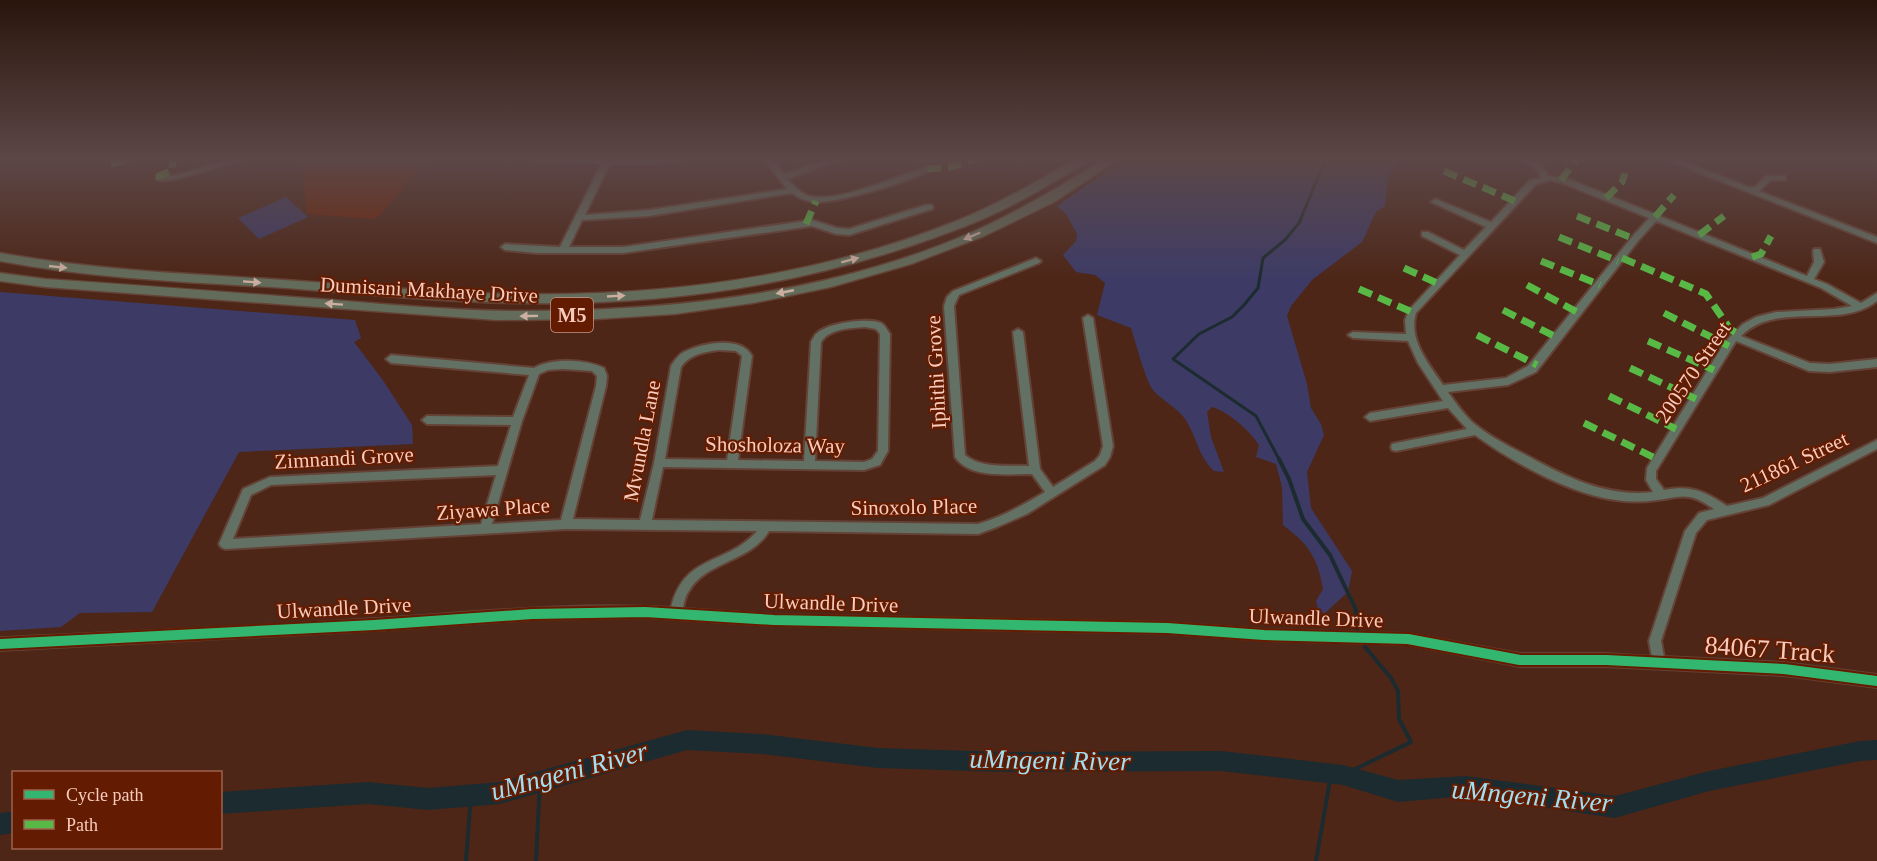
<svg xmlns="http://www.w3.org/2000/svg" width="1877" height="861" viewBox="0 0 1877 861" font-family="Georgia,serif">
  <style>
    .built { fill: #6e2307 }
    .green { fill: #3d3b66 }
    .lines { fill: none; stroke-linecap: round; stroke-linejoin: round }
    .stream-far1 { stroke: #1c2b2f; stroke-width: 3 }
    .stream { stroke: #1c2b2f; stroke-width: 4 }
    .river { fill: #1c2b2f; fill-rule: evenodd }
    .minor-casing { stroke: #644236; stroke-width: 4 }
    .tertiary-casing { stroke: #644236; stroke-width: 3 }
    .primary-casing { stroke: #644236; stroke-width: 3 }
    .minor { fill: #627164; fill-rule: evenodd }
    .tertiary { fill: #627164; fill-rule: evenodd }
    .primary { fill: #636c5a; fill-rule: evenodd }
    .quiet { stroke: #58b947; stroke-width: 7; stroke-dasharray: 14 7; stroke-linecap: butt }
    .cycleway-casing { stroke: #631c01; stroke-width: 14 }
    .cycleway { stroke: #33b770; stroke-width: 10 }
    .oneway { fill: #cbae9f }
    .labels { text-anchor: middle; stroke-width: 4.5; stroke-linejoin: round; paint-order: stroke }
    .shield { fill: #631c01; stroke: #cb9685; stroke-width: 1.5 }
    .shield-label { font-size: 20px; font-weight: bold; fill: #f8cbbd }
    .street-label { font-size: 21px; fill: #f8cbbd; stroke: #631c01 }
    .near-street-label { font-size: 26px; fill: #f8cbbd; stroke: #631c01 }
    .near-water-label { font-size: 27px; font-style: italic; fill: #a0dff2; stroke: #631c01 }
  </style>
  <rect width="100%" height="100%" fill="#4d2617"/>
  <path class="built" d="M430,158L378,217L373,219L307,214L301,159Z"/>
  <g class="green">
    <path d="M1125,158H1415L1413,161L1399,162C1386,173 1387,190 1385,206L1376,212L1362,242L1312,280L1291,306L1287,316L1307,384L1311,408L1321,424L1324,435L1307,472L1311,508L1352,571L1348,592L1325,613L1319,612L1316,601L1323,589C1317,556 1309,545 1283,525L1282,487L1276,464L1256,457L1259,445C1249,430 1229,412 1212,407L1207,412L1211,437L1224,472L1214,471C1199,457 1197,439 1187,422C1180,409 1162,401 1153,390C1145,379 1136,343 1131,328L1097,315L1105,283L1095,275L1076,272L1063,255L1076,241L1077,234L1066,214L1057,206Z"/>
    <path d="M286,197L308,217L259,239L238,218Z"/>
    <path d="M0,292L355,320L361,338L354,342L382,379L412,425L413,444L239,452L152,612L80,613L61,627L0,631Z"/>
  </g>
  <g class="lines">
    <path class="stream-far1" d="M1280,461L1256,416L1173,359L1199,334L1232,317L1244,305L1258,288L1263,258L1285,240L1299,223L1326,158"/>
    <g class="stream">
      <path d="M1279,459L1289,479L1303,519L1330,555L1356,610L1357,632"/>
      <path d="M1343,775L1411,742L1399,719L1398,691L1391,678L1365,647"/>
      <path d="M466,861L471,795"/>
      <path d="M536,861L540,781"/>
      <path d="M1316,861L1331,774"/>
    </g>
    <g class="river">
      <path d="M687,730L761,734L878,748L1006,752L1221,751L1343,765L1398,780L1466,776L1615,796L1709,771L1860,741L1877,740V760L1860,761L1709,791L1615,818L1466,796L1398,802L1343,785L1221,771L1006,772L878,768L761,754L687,750L500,804L428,810L368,804L220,814V792L368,782L428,788L500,782Z"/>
      <path d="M14,811V833L0,835V813Z"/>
    </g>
    <g class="minor-casing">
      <g id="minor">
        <path d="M235,158H250L177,179L160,181L156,179L157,177L177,175Z"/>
        <path d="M763,158H772L784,174L832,158H845L787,179C793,185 800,193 809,196C836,204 899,175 927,167L931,169C914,181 840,202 818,202C808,202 800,199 792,193L649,216L582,220L569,247H623L812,220L837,228L849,229L926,205H932L933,207L932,209L849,235L836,234L812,226L623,253H536L505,250L501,247L505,244L560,247L604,159H607L611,161L585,215L649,210L787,189Z"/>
        <path d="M1519,158C1536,158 1540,163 1549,176L1571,180L1807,276L1814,262L1813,251L1814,249H1820L1824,262L1814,279L1827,284L1861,303L1877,293V301C1839,331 1777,300 1741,336L1810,363L1830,364L1877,359V367L1830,372L1809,371L1736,341L1656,471V479L1664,490C1691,485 1704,491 1727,506L1763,498L1877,440V449L1769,505L1707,520L1696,533L1661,641L1664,657L1784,663L1877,675V687L1784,675L1606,666H1520L1408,644L1264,640L1167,633L774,625L645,617L532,619L374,630L0,650V638C125,632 251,628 376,619C474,613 573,602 671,608C684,553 727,566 757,531L566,529L225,549L221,547L219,544L243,489L270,477L498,466L511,425L427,424L422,420L427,416L513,417L529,375L391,363L386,359L391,355L534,368C552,358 584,359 604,368L607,376L606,386L573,519L640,520L654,463L671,366C675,360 678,355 684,352C702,343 741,335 752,356L738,460L804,461L811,342C812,341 815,334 816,334C826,323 868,317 881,323C885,325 887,330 890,334L888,451L880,465L864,470L663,467L652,520L978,524C1002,517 1023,505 1045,492L1032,474C1009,474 970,479 955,457L944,306L947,297L953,291L1036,258L1041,261L1039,263L959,295L954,306L965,455C981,469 1009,465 1029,466L1013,332L1018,329L1023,332L1040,469L1053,487L1095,461L1100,455L1103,446L1083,318L1088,315L1093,318L1113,446L1110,457L1105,465L1027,514L997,527L978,534L769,531C751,562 706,561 689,591C685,596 684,603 683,609L774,615L1167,623L1264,630L1408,634L1520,654H1606L1652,657L1649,641L1685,531L1699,513L1714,509C1706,504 1698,498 1689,497C1679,495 1668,499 1657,500C1644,502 1630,502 1616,500C1570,494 1512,462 1475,435L1396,451L1392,450L1391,447L1392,444L1396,443L1467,429L1448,408L1370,421L1365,417L1370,413L1443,401L1418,363L1408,341L1353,338L1348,335L1353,332L1406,334L1405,320L1409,310L1460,255L1422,236V232H1428L1464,250L1486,227L1431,202L1435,199L1438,200L1491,222L1530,180L1542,178L1535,168ZM1551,180L1565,184L1649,218L1632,237L1528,366L1506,378L1443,385C1429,364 1408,340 1416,313L1536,184ZM1656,221L1821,288L1852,306L1834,309L1776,312L1756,317L1743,324L1725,342L1647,468L1646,480L1653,492C1605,498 1562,475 1522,453C1504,444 1486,434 1471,421C1462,412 1455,402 1448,392L1508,385L1536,372L1638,241ZM865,327L876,329L880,334L878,451L872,459L864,462L815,461L821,342C829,329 850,328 865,327ZM719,350L736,351L742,356L727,460L665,459L681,367C690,354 705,352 719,350ZM563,369L592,371L597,376L596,386L561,520L492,524L522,421L539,374L548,370ZM496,475L481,524L233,539L251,495L271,485Z"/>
        <path d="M1662,158H1674L1749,187H1755L1766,176H1785V180H1771L1759,191L1877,237V243Z"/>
      </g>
    </g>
    <g class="tertiary-casing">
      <path id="tertiary" d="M525,158H690L686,161L640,165L529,161Z"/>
    </g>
    <g class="primary-casing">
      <g id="primary">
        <path d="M1077,158H1091C1082,167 1069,173 1058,179C1023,201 986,219 947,233C811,284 667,306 522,303C443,302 364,294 286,288C190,282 95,279 0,261V253C99,271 198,274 298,281C373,286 449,294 525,294C673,296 822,275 959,220C1000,203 1039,181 1077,158Z"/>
        <path d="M1106,158H1120L1054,202L984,236L911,264L831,287L753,303L675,314L597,319L496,320L45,287L0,281V273L45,279C136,285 227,292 319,299C386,304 453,311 521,311C674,311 836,293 977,230C1022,209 1064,185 1106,158Z"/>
      </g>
    </g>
    <use href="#minor" class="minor"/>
    <use href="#tertiary" class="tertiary"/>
    <use href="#primary" class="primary"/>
    <g class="quiet">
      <path d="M111,164L134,158"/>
      <path d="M927,169L951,167L977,158"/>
      <path d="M1444,171L1515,201"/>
      <path d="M160,179L159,176L173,170L172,158"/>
      <path d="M1561,180L1578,158"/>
      <path d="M1606,198L1622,182L1625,173"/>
      <path d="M1577,216L1635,239"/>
      <path d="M1655,217L1674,195"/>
      <path d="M806,224L816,201"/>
      <path d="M1699,235L1724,216"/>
      <path d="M1559,237L1618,261"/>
      <path d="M1752,257L1761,254L1771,236"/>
      <path d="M1622,258L1706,294L1730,329L1738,334"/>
      <path d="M1541,261L1600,285"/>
      <path d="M1404,268L1437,283"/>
      <path d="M1527,285L1577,312"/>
      <path d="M1359,289L1412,312"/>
      <path d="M1503,310L1558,338"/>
      <path d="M1664,313L1729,346"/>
      <path d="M1477,335L1537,365"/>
      <path d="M1648,341L1714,370"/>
      <path d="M1630,368L1696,399"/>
      <path d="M1609,396L1676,429"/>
      <path d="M1584,423L1657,459"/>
    </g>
    <g class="cycleway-casing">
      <path id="cycleway" d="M0,644L374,625L532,614L645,612L774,620L1167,628L1264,635L1408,639L1520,660H1606L1784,669L1877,681"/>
    </g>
    <use href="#cycleway" class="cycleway"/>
  </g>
  <defs><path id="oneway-solid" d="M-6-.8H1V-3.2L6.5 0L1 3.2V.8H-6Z" transform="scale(1.5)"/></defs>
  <g class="oneway">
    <use href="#oneway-solid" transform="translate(972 236) rotate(157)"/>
    <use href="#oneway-solid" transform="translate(850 260) rotate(-15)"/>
    <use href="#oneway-solid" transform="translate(58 267) rotate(6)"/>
    <use href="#oneway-solid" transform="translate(252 282) rotate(4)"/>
    <use href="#oneway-solid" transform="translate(785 292) rotate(169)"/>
    <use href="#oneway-solid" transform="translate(616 296) rotate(-3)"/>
    <use href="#oneway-solid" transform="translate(334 304) rotate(-176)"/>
    <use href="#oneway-solid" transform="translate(529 316) rotate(179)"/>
  </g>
  <linearGradient id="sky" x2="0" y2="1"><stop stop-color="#2a150d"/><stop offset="0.57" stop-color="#5c4747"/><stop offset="1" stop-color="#5c4747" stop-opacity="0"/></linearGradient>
  <rect width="1877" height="279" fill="url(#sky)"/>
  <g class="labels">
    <rect class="shield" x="551" y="298" width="42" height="34" rx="4.5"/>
    <g class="shield-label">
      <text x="572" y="322">M5</text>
    </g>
    <g class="street-label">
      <text transform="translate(429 290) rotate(3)" y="7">Dumisani Makhaye Drive</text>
      <text transform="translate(936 372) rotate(-93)" y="7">Iphithi Grove</text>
      <text transform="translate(1693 372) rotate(-56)" y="7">200570 Street</text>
      <text transform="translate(642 441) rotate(-79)" y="7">Mvundla Lane</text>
      <text transform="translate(775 445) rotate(1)" y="7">Shosholoza Way</text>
      <text transform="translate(344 458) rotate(-3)" y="7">Zimnandi Grove</text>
      <text transform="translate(1794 462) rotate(-25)" y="7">211861 Street</text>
      <text transform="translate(914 507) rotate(-1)" y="7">Sinoxolo Place</text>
      <text transform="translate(493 509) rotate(-4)" y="7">Ziyawa Place</text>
      <text transform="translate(831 603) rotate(2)" y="7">Ulwandle Drive</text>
      <text transform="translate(344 608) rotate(-3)" y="7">Ulwandle Drive</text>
      <text transform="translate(1316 618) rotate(2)" y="7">Ulwandle Drive</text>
    </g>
    <g class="near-street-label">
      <text transform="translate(1770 649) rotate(4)" y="9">84067 Track</text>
    </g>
    <g class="near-water-label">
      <text transform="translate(1050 760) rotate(1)" y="9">uMngeni River</text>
      <text transform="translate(569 771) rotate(-15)" y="9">uMngeni River</text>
      <text transform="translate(1532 796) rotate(5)" y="9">uMngeni River</text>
    </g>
  </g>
  <rect x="12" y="771" width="210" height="78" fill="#631c01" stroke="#9f624c" stroke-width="1.5"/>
  <rect x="24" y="790" width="30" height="9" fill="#33b770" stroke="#9f624c" stroke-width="1.5"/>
  <text x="66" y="801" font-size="18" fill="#f8cbbd">Cycle path</text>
  <rect x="24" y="820" width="30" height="9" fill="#58b947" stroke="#9f624c" stroke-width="1.5"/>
  <text x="66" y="831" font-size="18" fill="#f8cbbd">Path</text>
</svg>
